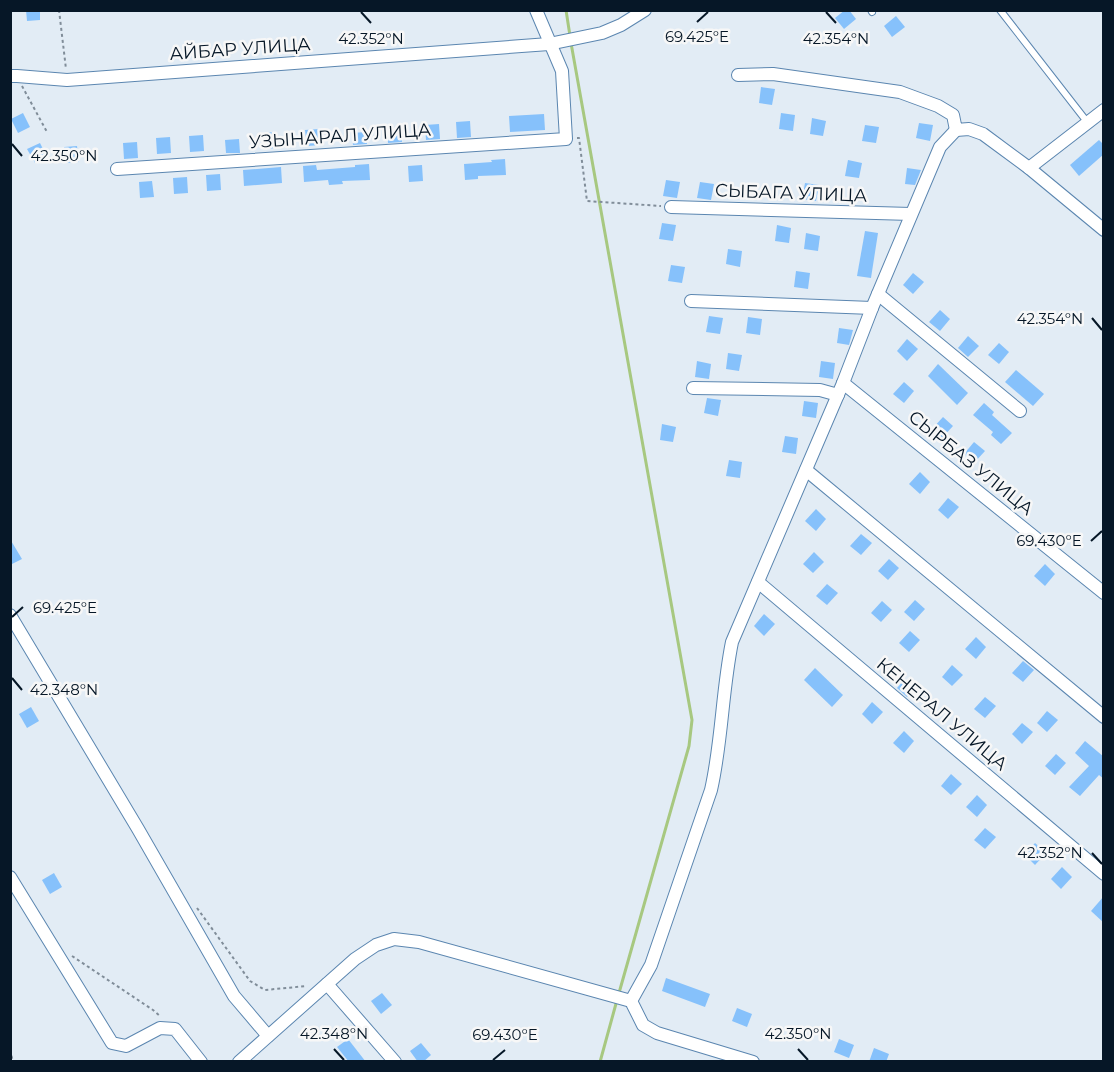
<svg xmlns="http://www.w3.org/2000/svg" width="1114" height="1072" viewBox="0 0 1114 1072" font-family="Montserrat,sans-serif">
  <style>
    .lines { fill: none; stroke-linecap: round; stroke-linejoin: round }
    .stream { stroke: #a7c880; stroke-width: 3 }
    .building { fill: #86c1fb }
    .service-casing { stroke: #5b86b0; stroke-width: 8 }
    .minor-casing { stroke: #5b86b0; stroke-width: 14 }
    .path { stroke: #808d99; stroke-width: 2; stroke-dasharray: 3 3; stroke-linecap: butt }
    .service { stroke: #fff; stroke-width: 6 }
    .minor { stroke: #fff; stroke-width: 12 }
    .ticks { fill: none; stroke: #061727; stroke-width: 2 }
    .labels { text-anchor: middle; stroke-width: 5; stroke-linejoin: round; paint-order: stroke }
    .street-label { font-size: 18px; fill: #061727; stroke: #f7f7f7 }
    .ticks-label { font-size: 15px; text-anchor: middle; fill: #061727; stroke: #f7f7f7; stroke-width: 5; stroke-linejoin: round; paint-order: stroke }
  </style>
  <rect width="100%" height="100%" fill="#e2ecf5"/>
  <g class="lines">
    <g class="stream">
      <path d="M566,10L570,36"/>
      <path d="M571,43L692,720L689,746L619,993"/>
      <path d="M600,1062L617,1000"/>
    </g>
  </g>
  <g class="building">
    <path d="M26,10H40V20L27,21Z"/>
    <path d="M845,10H849L856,19L844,29L835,18Z"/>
    <path d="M896,16L905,27L892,37L884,26Z"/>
    <path d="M761,87L775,89L772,105L759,103Z"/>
    <path d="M23,113L30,127L18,133L11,119Z"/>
    <path d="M781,113L795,115L793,131L779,129Z"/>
    <path d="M544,114L545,130L510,132L509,116Z"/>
    <path d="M812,118L826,121L823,136L810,134Z"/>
    <path d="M470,121L471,137L457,138L456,122Z"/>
    <path d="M919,123L933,125L930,141L916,138Z"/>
    <path d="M439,124L440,139L426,140L425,125Z"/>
    <path d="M865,125L879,127L876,143L862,141Z"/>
    <path d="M319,129L321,145L307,146L305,130Z"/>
    <path d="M387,129H401L402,142L388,143Z"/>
    <path d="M276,132L277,148L263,149L262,133Z"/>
    <path d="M366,132L367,144L353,145L352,133Z"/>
    <path d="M203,135L204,151L190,152L189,136Z"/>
    <path d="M170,137L171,153L157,154L156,138Z"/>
    <path d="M239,139L240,153H226L225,140Z"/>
    <path d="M1099,140L1104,145V154L1079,176L1070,165Z"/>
    <path d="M137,142L138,158L124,159L123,143Z"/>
    <path d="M40,143L47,157L35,163L27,149Z"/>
    <path d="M77,146L79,162L65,163L64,147Z"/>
    <path d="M505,159L506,175L478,176V179L465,180L464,164L492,162L491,160Z"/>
    <path d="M848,160L862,163L859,178L845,176Z"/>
    <path d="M369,164L370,180L342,181L343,184L329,185L328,180L304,182L303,166L316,165L317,170L355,167V165Z"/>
    <path d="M422,165L423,181L409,182L408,166Z"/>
    <path d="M281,167L282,183L244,186L243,170Z"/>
    <path d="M907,168L921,170L915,185L905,184Z"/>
    <path d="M220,174L221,190L207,191L206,175Z"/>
    <path d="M187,177L188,193L174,194L173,178Z"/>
    <path d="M666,180L680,182L677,198L663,196Z"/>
    <path d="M152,181L154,197L140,198L139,182Z"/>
    <path d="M700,182L714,184L711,200L697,198Z"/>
    <path d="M805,183L819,185L816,201L802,199Z"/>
    <path d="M662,223L676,225L673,241L659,239Z"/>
    <path d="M777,225L791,228L789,243L775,241Z"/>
    <path d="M865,231L878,233L871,278L857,276Z"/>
    <path d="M806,233L820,236L818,251L804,249Z"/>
    <path d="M728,249L742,251L740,267L726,264Z"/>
    <path d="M671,265L685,267L682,283L668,281Z"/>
    <path d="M796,271L810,273L808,289L794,287Z"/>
    <path d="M913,273L924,282L913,294L903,285Z"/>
    <path d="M940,310L950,319L940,331L929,322Z"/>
    <path d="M709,316L723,318L720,334L706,332Z"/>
    <path d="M748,317L762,319L760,335L746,333Z"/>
    <path d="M839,328L853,330L849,345L837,343Z"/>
    <path d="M968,336L979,346L968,357L958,348Z"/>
    <path d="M907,339L918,349L907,361L897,351Z"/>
    <path d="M999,343L1009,352L999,364L988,355Z"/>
    <path d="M728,353L742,355L739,371L726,369Z"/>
    <path d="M697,361L711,364L709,379L695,377Z"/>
    <path d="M821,361L835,363L833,379L819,377Z"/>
    <path d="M938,364L968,393L957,405L928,376Z"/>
    <path d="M1016,370L1044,394L1033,406L1005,382Z"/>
    <path d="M904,382L914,391L904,403L893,394Z"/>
    <path d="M707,398L721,400L718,416L704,413Z"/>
    <path d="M804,401L818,403L816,418L802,416Z"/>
    <path d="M984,403L994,412L992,415L1012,433L1001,444L991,435L993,432L973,415Z"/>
    <path d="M943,417L953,426L942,438L932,429Z"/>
    <path d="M662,424L676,427L673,442L660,440Z"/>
    <path d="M785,436L798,438L796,454L782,452Z"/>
    <path d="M974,442L985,451L974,463L964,454Z"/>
    <path d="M729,460L742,462L740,478L726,476Z"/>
    <path d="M920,472L930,482L920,494L909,484Z"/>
    <path d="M948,498L959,507L948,519L938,510Z"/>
    <path d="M816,509L826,519L816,531L805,521Z"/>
    <path d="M861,534L872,543L861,555L850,546Z"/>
    <path d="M10,539L22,559L10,565Z"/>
    <path d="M814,552L824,562L813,573L803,564Z"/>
    <path d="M889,559L899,568L888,580L878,571Z"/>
    <path d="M1045,564L1055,574L1045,586L1034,576Z"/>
    <path d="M827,584L838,593L827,605L816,596Z"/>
    <path d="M915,600L925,609L914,621L904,612Z"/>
    <path d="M882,601L892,610L881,622L871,613Z"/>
    <path d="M764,614L775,624L764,636L754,626Z"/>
    <path d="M910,631L920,640L909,652L899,643Z"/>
    <path d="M976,637L986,647L976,659L965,649Z"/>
    <path d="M1023,661L1034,670L1023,682L1012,673Z"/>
    <path d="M952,665L963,675L952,686L942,677Z"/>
    <path d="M815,668L843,695L832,707L804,680Z"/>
    <path d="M905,679L915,688L907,697L897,688Z"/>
    <path d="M985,697L996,706L985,718L974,709Z"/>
    <path d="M872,702L883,712L872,724L862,714Z"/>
    <path d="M31,707L39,721L27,728L19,714Z"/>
    <path d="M1047,711L1058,720L1047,732L1037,723Z"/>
    <path d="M1022,723L1033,732L1022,744L1012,734Z"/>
    <path d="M904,731L914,741L904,753L893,743Z"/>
    <path d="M1085,741L1104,757V779L1099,775L1080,796L1069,787L1089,766L1075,753Z"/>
    <path d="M1056,754L1066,763L1055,775L1045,766Z"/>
    <path d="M951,774L962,784L951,795L941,786Z"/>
    <path d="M977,795L987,805L977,817L966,807Z"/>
    <path d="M985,828L996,837L985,849L974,840Z"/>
    <path d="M1035,843L1046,853L1035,865L1025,855Z"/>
    <path d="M1062,867L1072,877L1061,889L1051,879Z"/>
    <path d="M54,873L62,887L50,894L42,880Z"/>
    <path d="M1104,896V923L1091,911Z"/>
    <path d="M666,978L710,994L705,1007L662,991Z"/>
    <path d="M382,993L392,1005L381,1014L371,1001Z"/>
    <path d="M737,1008L752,1014L747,1027L732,1021Z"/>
    <path d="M348,1039L366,1062H349L337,1047Z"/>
    <path d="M839,1039L854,1045L849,1058L834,1052Z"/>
    <path d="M421,1043L431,1055L423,1062H418L410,1051Z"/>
    <path d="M874,1048L889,1054L886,1062H869Z"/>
  </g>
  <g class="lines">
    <g class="service-casing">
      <g id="service">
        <path d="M871,10L872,12"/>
        <path d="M1000,10L1088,123"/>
      </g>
    </g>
    <g class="minor-casing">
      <g id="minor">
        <path d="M738,75L773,74L900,92L938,106L953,115L956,130L969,129L983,134L1029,168L1104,230"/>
        <path d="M10,76H17L67,80L549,44L602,33L621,25L645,10"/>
        <path d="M1029,168L1104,110"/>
        <path d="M117,169L566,139L562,71L536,10"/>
        <path d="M671,207L911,214"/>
        <path d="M878,294L1020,411"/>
        <path d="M691,301L872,308"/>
        <path d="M843,383L1104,593"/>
        <path d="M693,388L820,390L838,395"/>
        <path d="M806,470L1104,717"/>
        <path d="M758,582L1104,874"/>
        <path d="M10,615L138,829L234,996L268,1036"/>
        <path d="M10,877L112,1043L126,1046L160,1028L175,1029L201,1062"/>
        <path d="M327,984L395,1062"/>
        <path d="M631,1001L651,965L711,790C722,742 722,691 732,642L843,383L872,308L940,147L956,130"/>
        <path d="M239,1062L355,959L376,945L394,939L419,942L631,1001L643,1025L657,1033L753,1062"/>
      </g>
    </g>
    <g class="path">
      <path d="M59,10L66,69"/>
      <path d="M22,86L47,132"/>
      <path d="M577,138H579L587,201L661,206"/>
      <path d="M197,908L250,981L265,990L307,986"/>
      <path d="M72,956L153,1010L161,1017"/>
      <path d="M10,1050L13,1062"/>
    </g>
    <use href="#service" class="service"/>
    <use href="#minor" class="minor"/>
  </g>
  <path class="ticks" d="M361,12L371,23M826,12L836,23M697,22L708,12M12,144L22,156M1092,318L1102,330M1091,541L1102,531M12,617L23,607M12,678L22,690M1092,853L1102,864M334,1049L344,1060M798,1049L808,1060M493,1060L505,1050"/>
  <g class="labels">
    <g class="street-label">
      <text transform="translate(240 49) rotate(-4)" y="6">АЙБАР УЛИЦА</text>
      <text transform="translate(340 136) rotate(-4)" y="6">УЗЫНАРАЛ УЛИЦА</text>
      <text transform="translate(791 193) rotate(2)" y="6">СЫБАГА УЛИЦА</text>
      <text transform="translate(971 463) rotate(39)" y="6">СЫРБАЗ УЛИЦА</text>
      <text transform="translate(942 714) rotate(40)" y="6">КЕНЕРАЛ УЛИЦА</text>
    </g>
  </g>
  <g class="ticks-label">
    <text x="697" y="42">69.425°E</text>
    <text x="371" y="44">42.352°N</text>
    <text x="836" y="44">42.354°N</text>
    <text x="64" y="161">42.350°N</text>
    <text x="1050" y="324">42.354°N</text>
    <text x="1049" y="546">69.430°E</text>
    <text x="65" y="613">69.425°E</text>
    <text x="64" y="695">42.348°N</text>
    <text x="1050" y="858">42.352°N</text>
    <text x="334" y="1039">42.348°N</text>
    <text x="798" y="1039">42.350°N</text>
    <text x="505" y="1040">69.430°E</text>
  </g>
  <rect width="1114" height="1072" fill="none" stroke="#061727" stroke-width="24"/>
</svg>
